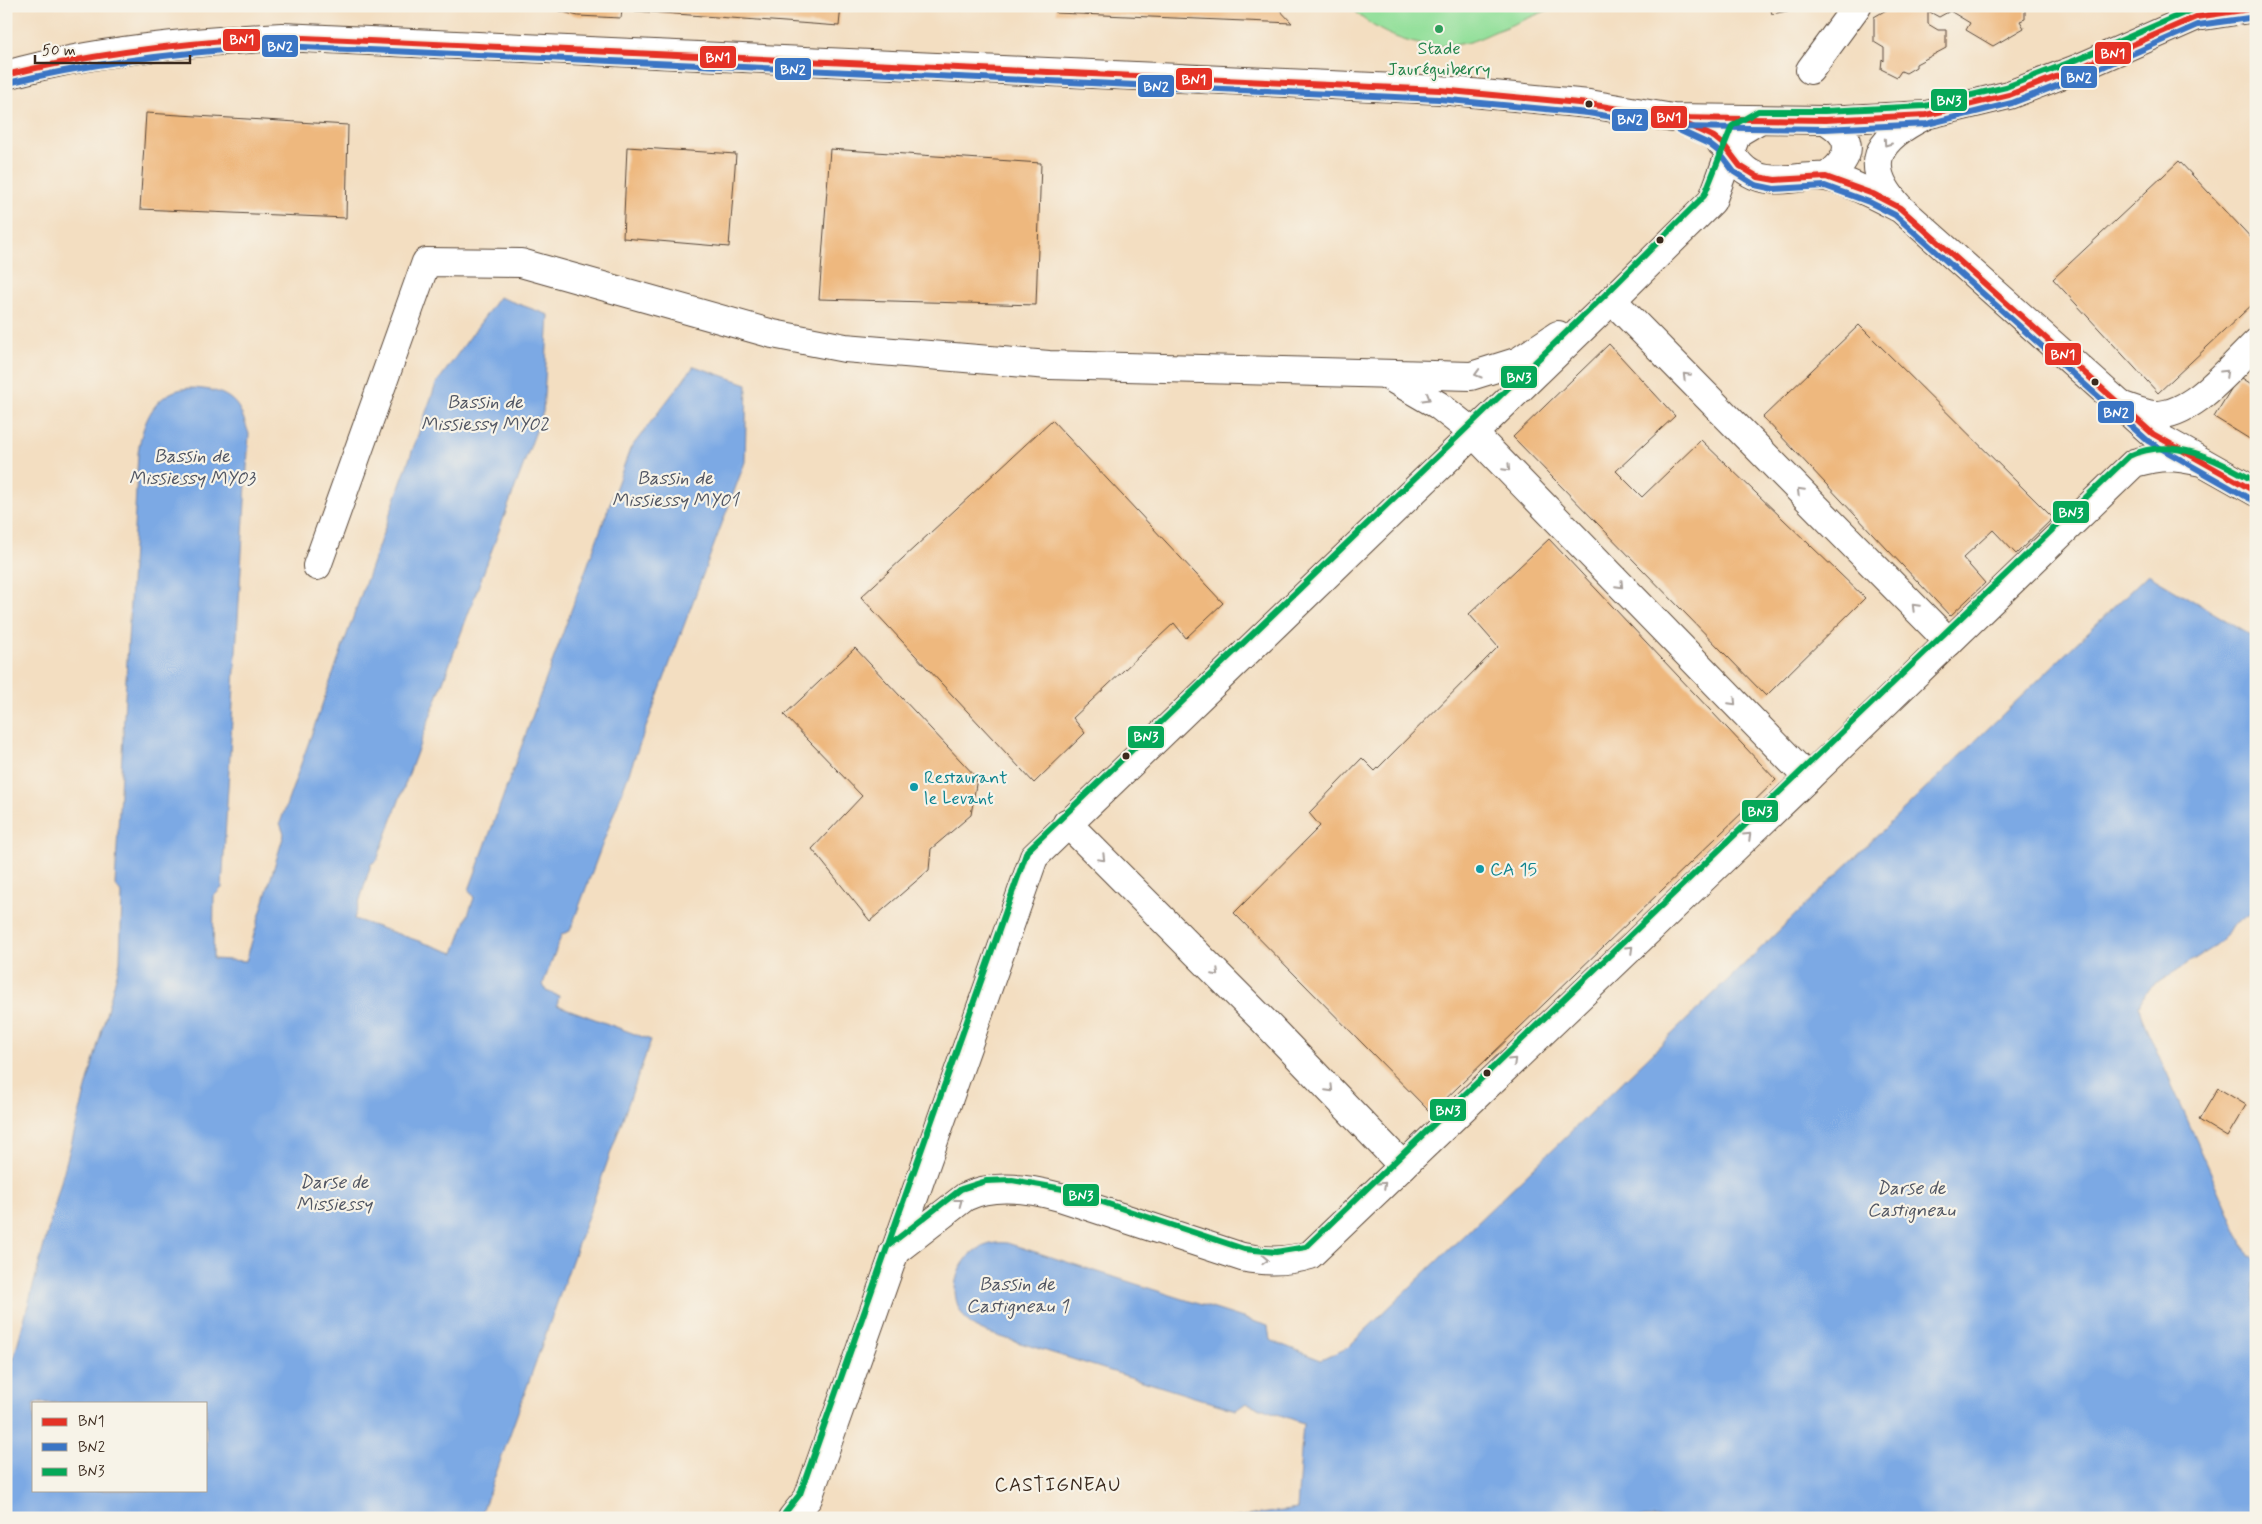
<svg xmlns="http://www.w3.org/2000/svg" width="2262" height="1524" viewBox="0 0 2262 1524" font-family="Mynerve,sans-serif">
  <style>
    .green { fill: #95e09c; stroke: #68855d }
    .water { fill: #7ba9e4; stroke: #5b6a81; fill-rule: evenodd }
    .building { fill: #eeb87e }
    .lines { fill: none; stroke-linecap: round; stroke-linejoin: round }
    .minor-casing { stroke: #574536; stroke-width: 30 }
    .minor { stroke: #fff; stroke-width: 28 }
    .bus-1-casing { stroke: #f7f3e8; stroke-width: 10 }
    .bus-2-casing { stroke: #f7f3e8; stroke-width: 10 }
    .bus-3-casing { stroke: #f7f3e8; stroke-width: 10 }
    .bus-1 { stroke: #e53225; stroke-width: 6 }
    .bus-2 { stroke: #3a75c4; stroke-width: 6 }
    .bus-3 { stroke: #06a858; stroke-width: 6 }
    .oneway { stroke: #a79f9a }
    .leisure-dot { fill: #2e9e5b; stroke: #f7f3e8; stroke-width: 2 }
    .bus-dot { fill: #3b2a1e; stroke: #f7f3e8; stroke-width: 2 }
    .culture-dot { fill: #0f9aa8; stroke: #f7f3e8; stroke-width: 2 }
    .labels { text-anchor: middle; stroke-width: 4.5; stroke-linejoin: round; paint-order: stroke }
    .leisure-label { font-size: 18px; fill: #27864d; stroke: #f7f3e8 }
    .culture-label { font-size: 18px; fill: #0d838f; stroke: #f7f3e8; text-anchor: start }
    .water-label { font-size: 19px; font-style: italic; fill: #515663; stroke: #f7f3e8 }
    .neighbourhood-label { font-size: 19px; letter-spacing: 1px; fill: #3b2a1e; stroke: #f7f3e8 }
    .line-badge { stroke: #f7f3e8; stroke-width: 2 }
    .badge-label { font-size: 14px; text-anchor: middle; font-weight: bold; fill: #fff }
  </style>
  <rect width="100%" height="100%" fill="#f7f3e8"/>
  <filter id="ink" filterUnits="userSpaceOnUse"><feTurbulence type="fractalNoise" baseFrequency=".02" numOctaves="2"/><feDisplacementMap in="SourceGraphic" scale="10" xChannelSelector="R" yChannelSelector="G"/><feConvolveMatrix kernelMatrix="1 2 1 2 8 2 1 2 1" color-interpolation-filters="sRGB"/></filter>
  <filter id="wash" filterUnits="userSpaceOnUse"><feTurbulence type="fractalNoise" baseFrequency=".0096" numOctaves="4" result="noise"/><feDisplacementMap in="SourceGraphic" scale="20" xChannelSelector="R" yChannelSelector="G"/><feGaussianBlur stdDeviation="1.12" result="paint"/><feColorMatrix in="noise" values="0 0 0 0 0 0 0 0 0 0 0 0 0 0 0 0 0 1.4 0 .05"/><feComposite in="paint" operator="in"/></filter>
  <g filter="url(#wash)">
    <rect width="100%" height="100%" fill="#f3dec1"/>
    <path class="green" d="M1349,6H1558C1537,15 1515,23 1494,32C1485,36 1475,41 1465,43C1423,53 1378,36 1349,6Z"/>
    <g class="water">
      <path d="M499,297L549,315L543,412L377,860L371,864L354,919L454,953L474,898L469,890L630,449L694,366L747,384L745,462L570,931L562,934L543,984L546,991L559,996L557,1005L651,1040L480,1518H6V1387L120,962L122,894L115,885L138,453C143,416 160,382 203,389C213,390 224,393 232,400C241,407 245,423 249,434L222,888L214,896L213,959L246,961L284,834L280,823L436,384ZM34,1403H206V1490H34Z"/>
      <path d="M2148,574L2256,638V910L2232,926L2226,936L2210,949L2154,985L2144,994L2139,1006L2142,1018L2248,1256L2254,1257L2256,1260V1518H1232L1297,1509L1303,1423L1246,1403L1236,1410L985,1332C981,1330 975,1328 972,1325C936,1295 962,1238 1007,1243L1268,1326L1270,1340L1321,1360L1347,1348Z"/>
    </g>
    <g id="blocks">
      <g class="building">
        <path d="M841,6L839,26L622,10L621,18L578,16L545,7Z"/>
        <path d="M871,6H889L888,8H870Z"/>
        <path d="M1056,6H1276L1292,23L1056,13Z"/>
        <path d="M1770,6H1807V7L1772,14Z"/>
        <path d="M1893,6H1899L1906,10L1914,6H2025V19L2020,21L2024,28L1993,46L1966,30L1970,23L1950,11L1939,17L1928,11V24L1938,30H1946V48L1916,64V67L1906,73L1901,71L1897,77L1881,69L1882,59L1884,61V48L1874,42V17Z"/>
        <path d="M146,113L348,125L346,218L140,209Z"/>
        <path d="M627,147L736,154L729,247L623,238Z"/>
        <path d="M830,149L1041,163L1036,305L819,299Z"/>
        <path d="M2179,161L2256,243V301L2158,393L2053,279Z"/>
        <path d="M1859,325L2053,518L2016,554L1993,530L1963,558L1985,583L1950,616L1763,417Z"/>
        <path d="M1609,344L1675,416L1616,471L1642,497L1701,440L1865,598L1766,696L1513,437Z"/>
        <path d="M2239,376L2256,387V443L2214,417Z"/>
        <path d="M1052,420L1223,603L1186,638L1174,623L1073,718L1085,733L1034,783L861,597Z"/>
        <path d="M1549,539L1776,780L1431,1113L1234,913L1320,826L1309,813L1362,758L1375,771L1498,647L1469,614Z"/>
        <path d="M855,648L977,778L971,815L931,849L929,870L870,921L812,849L862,796L784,715Z"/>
        <path d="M2218,1088L2246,1105L2227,1137L2199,1120Z"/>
      </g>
    </g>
  </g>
  <g filter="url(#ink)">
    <use href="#blocks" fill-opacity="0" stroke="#574536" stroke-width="1"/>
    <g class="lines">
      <g class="minor-casing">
        <g id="minor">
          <path d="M2203,16L2256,8"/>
          <path d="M1810,70L1857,6"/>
          <path d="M6,75C97,50 188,42 282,37L1440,90L1589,104L1673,118L1825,120L1926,115L2009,95L2079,68L2220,6"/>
          <path d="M1924,116C1876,140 1861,165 1900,208L2153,434L2256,492"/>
          <path d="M1825,120C1856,138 1852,158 1826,177"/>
          <path d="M1721,143C1732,152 1737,166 1750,173C1773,187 1802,174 1826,177C1847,180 1878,197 1897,207"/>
          <path d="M1612,300L1949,642"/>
          <path d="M1388,376L1438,405L1471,431L1808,778"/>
          <path d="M2123,406C2132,409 2144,414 2153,415C2192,417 2230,368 2256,343"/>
          <path d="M317,566L426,262L521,263L773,334L845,348L1049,365L1471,376L1519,361L1558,335"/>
          <path d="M1067,823L1263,1020L1403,1166"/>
          <path d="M893,1253L965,1197C993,1183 1031,1189 1060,1197L1242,1257C1265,1262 1287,1262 1310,1255L1808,778L2134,463C2163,455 2173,456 2202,462"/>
          <path d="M792,1518L808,1498L1034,857L1612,300L1712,201L1737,133L1759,120"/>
        </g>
      </g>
      <use href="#minor" class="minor"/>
      <g class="bus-1-casing">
        <g id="bus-1">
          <path d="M6,75C97,52 189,42 282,37L1440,90L1589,104L1673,118L1714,137L1724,145L1740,166L1758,177L1775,180L1826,177L1873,194L1900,208L2153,434L2256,492"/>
          <path d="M1672,118L1825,120L1926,115L2009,95L2079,68L2196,17L2256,8"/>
        </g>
      </g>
      <g class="bus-2-casing">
        <g id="bus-2">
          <path d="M8,83C98,61 189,51 282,46L1439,99L1588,113L1670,126L1709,144L1718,151L1734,172L1755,185L1774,189L1825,186L1869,202L1895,215L2148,441L2252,500"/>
          <path d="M1672,127L1825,129L1927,124L2012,103L2082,76L2198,25L2256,17"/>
        </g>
      </g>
      <g class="bus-3-casing">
        <g id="bus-3">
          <path d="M888,1246L961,1189L986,1181L1012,1180L1063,1189L1244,1249L1276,1252L1306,1247L2129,456C2173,435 2218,460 2256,482"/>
          <path d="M785,1513L800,1494L1027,851L1606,294L1704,196L1732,126L1758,111H1825L1925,106L2006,87L2076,60L2193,9L2209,6"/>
        </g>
      </g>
      <use href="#bus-1" class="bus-1"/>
      <use href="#bus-2" class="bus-2"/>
      <use href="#bus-3" class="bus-3"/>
    </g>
    <defs><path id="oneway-chevron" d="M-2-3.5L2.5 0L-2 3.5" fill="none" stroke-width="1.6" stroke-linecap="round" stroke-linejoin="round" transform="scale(1.25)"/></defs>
    <g class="oneway">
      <use href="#oneway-chevron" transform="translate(1887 143) rotate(125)"/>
      <use href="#oneway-chevron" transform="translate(2225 373) rotate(-44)"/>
      <use href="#oneway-chevron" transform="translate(1478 374) rotate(164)"/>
      <use href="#oneway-chevron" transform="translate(1686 376) rotate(-135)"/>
      <use href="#oneway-chevron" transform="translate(1427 398) rotate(30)"/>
      <use href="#oneway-chevron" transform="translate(1507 468) rotate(46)"/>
      <use href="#oneway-chevron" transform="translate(1800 491) rotate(-135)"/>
      <use href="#oneway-chevron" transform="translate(1620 585) rotate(46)"/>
      <use href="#oneway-chevron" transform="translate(1915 607) rotate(-135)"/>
      <use href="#oneway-chevron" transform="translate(1733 702) rotate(46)"/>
      <use href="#oneway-chevron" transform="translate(1748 836) rotate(-44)"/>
      <use href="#oneway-chevron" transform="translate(1102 858) rotate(45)"/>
      <use href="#oneway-chevron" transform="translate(1630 949) rotate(-44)"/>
      <use href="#oneway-chevron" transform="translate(1216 973) rotate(45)"/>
      <use href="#oneway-chevron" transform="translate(1513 1061) rotate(-44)"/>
      <use href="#oneway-chevron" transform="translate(1330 1089) rotate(46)"/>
      <use href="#oneway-chevron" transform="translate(1383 1185) rotate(-44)"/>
      <use href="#oneway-chevron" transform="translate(959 1202) rotate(-37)"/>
      <use href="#oneway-chevron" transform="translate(1265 1260) rotate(2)"/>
    </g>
  </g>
  <circle class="leisure-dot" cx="1439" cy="29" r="5"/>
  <g class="bus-dot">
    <circle cx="1589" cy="104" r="4.5"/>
    <circle cx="1660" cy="240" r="4.5"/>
    <circle cx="2095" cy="382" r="4.5"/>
    <circle cx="1126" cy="756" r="4.5"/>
    <circle cx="1487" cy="1073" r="4.5"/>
  </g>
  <g class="culture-dot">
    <circle cx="914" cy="787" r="5"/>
    <circle cx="1480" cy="869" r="5"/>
  </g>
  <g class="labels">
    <g class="leisure-label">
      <text x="1439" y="54">Stade<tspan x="1439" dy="21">Jauréguiberry</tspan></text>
    </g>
    <g class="culture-label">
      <text x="924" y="783">Restaurant<tspan x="924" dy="21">le Levant</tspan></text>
      <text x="1490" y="875">CA 15</text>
    </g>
    <g class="water-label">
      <text x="485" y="408">Bassin de<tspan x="485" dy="22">Missiessy MY02</tspan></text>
      <text x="192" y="462">Bassin de<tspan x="192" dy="22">Missiessy MY03</tspan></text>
      <text x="675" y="484">Bassin de<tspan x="675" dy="22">Missiessy MY01</tspan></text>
      <text x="334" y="1188">Darse de<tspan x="334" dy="22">Missiessy</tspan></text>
      <text x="1911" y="1194">Darse de<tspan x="1911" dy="22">Castigneau</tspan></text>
      <text x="1017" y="1290">Bassin de<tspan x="1017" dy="22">Castigneau 1</tspan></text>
    </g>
    <g class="neighbourhood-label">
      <text x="1058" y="1491">CASTIGNEAU</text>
    </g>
  </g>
  <g class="line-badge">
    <rect x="222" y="28" width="39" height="24" rx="5" fill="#e53225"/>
    <rect x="261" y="34" width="38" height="24" rx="5" fill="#3a75c4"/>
    <rect x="2094" y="41" width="38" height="24" rx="5" fill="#e53225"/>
    <rect x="699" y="45" width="38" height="24" rx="5" fill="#e53225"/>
    <rect x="774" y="57" width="38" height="24" rx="5" fill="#3a75c4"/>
    <rect x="2060" y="65" width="38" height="24" rx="5" fill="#3a75c4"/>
    <rect x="1175" y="67" width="38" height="24" rx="5" fill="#e53225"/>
    <rect x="1137" y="74" width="38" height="24" rx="5" fill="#3a75c4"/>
    <rect x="1930" y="88" width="38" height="24" rx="5" fill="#06a858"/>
    <rect x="1650" y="105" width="38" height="24" rx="5" fill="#e53225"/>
    <rect x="1611" y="108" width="38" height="24" rx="5" fill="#3a75c4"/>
    <rect x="2044" y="342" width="38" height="24" rx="5" fill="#e53225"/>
    <rect x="1500" y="365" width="38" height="24" rx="5" fill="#06a858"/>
    <rect x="2097" y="400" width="38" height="24" rx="5" fill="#3a75c4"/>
    <rect x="2052" y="500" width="38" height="24" rx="5" fill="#06a858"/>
    <rect x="1127" y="725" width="38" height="24" rx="5" fill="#06a858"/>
    <rect x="1741" y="799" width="38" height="24" rx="5" fill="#06a858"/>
    <rect x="1429" y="1098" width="38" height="24" rx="5" fill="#06a858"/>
    <rect x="1062" y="1183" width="38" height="24" rx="5" fill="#06a858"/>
  </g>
  <g class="badge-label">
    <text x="242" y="44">BN1</text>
    <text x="280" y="51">BN2</text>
    <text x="2113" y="58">BN1</text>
    <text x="718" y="62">BN1</text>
    <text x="793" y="74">BN2</text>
    <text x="2079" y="82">BN2</text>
    <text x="1194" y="84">BN1</text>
    <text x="1156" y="91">BN2</text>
    <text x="1949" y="105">BN3</text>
    <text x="1669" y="122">BN1</text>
    <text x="1630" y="124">BN2</text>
    <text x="2063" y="359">BN1</text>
    <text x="1519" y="382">BN3</text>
    <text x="2116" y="417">BN2</text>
    <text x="2071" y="517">BN3</text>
    <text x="1146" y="741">BN3</text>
    <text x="1760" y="816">BN3</text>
    <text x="1448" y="1115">BN3</text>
    <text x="1081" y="1200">BN3</text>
  </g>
  <rect width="2262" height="1524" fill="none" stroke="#f7f3e8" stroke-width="25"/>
  <rect x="32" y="1402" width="175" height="90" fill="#f7f3e8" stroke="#aca397"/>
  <rect x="42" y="1418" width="25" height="8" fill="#e53225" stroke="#aca397"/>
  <text x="78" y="1426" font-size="15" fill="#3b2a1e">BN1</text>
  <rect x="42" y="1443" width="25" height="8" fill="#3a75c4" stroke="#aca397"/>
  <text x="78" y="1452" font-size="15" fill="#3b2a1e">BN2</text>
  <rect x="42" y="1468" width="25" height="8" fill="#06a858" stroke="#aca397"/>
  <text x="78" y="1476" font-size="15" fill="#3b2a1e">BN3</text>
  <path d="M35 55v8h155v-8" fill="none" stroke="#3b2a1e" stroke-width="2.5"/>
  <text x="42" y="55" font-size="15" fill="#3b2a1e" stroke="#f7f3e8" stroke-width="4" paint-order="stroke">50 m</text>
</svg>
